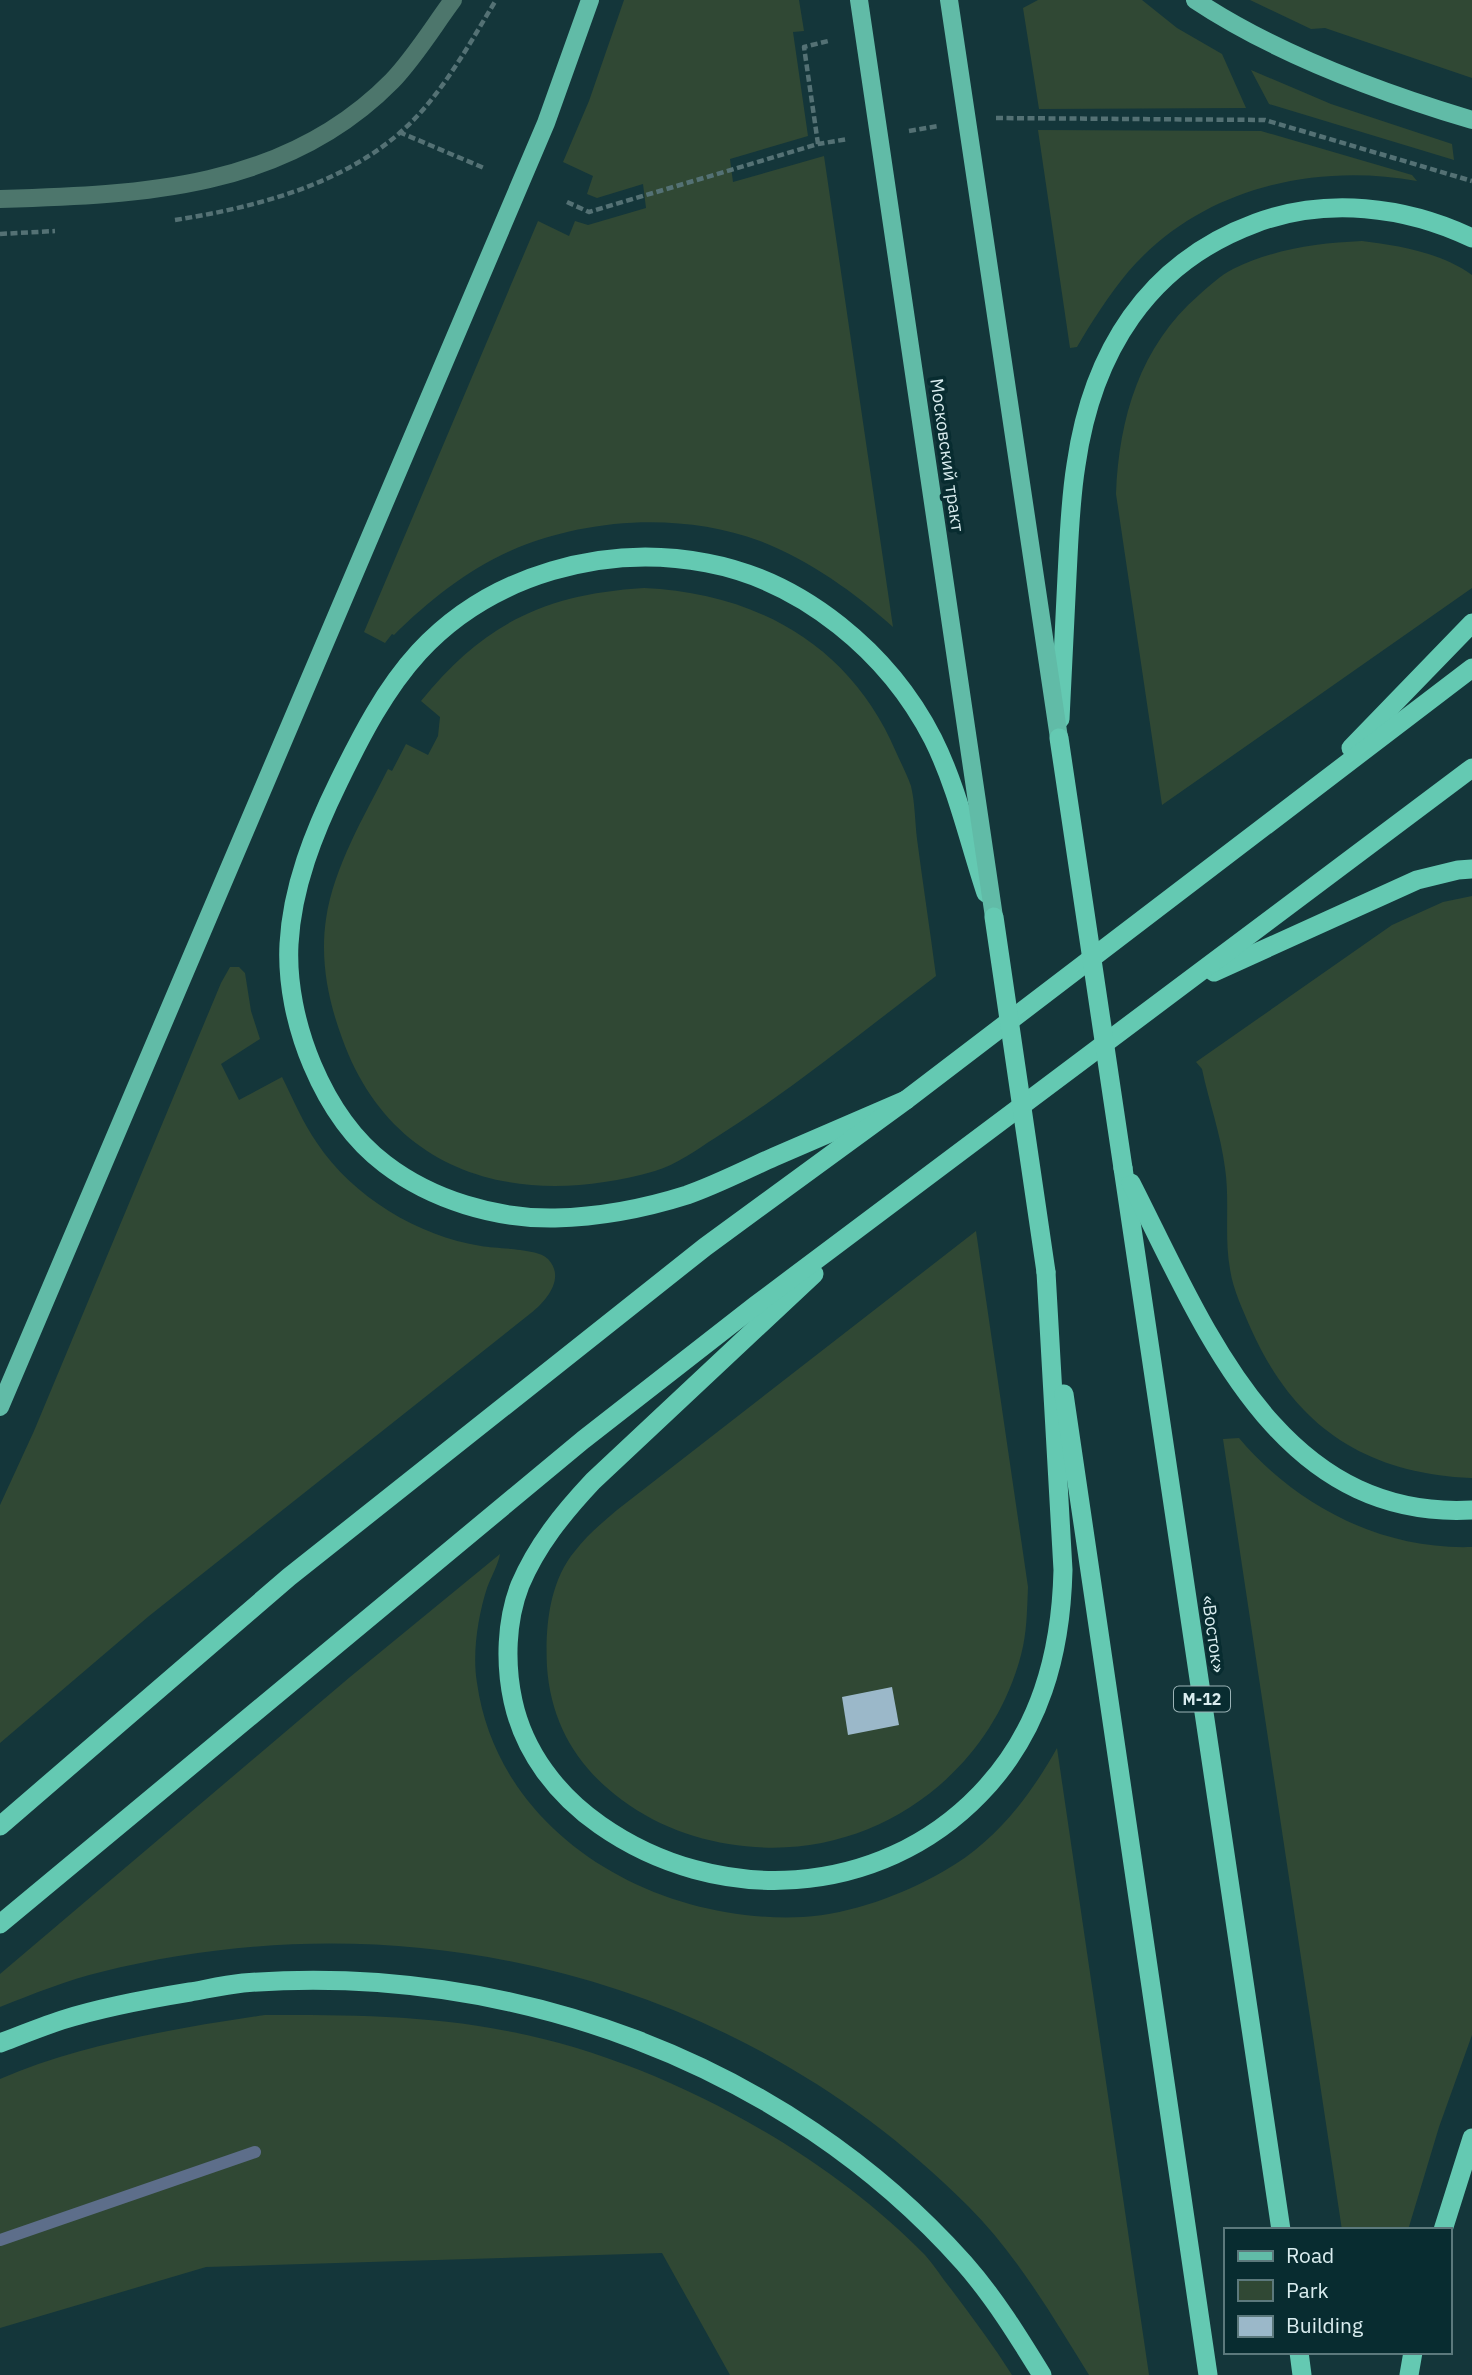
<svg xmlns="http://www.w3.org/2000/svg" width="1472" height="2375" viewBox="0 0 1472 2375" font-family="'IBM Plex Sans',sans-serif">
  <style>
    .green { fill: #304834 }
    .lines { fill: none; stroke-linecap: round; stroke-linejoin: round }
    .stream { stroke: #5d6e8a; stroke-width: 12 }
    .building { fill: #9bb8c9 }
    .path { stroke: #547174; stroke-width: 4.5; stroke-dasharray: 7 3.5; stroke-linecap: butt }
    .minor { stroke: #4d766c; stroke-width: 18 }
    .primary { stroke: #61bba7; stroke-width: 18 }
    .trunk { stroke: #64c9b2; stroke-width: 19 }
    .primary-bridge { stroke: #61bba7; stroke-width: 18 }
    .trunk-bridge { stroke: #64c9b2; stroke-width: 19 }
    .labels { text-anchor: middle; stroke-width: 7; stroke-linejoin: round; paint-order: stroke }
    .shield { fill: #082c30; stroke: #9bb3b6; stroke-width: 2 }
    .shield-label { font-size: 16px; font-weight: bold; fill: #daedef }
    .street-label { font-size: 18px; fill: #daedef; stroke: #082c30 }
  </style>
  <rect width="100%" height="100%" fill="#14363a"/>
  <g class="green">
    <path d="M624,0H799L804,31L793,32L808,136L730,159L733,182L824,156L893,627C854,592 809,560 760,541C681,512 586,518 510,551C467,570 427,602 394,635L392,634L385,643L364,632L538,221L569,236L575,221L588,225L646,208L643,184L597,198L587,194L593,176L563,162L589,101Z"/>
    <path d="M1038,0H1142L1177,28L1222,54L1246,108L1039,109L1023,8Z"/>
    <path d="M1250,0H1472V78L1325,28L1311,29Z"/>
    <path d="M1251,70L1331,104L1452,144L1454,160L1269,104Z"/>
    <path d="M1038,130L1261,131L1412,175L1417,181C1313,162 1199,189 1128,272C1109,295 1092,321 1077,347L1070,348Z"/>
    <path d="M1362,241C1400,246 1440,252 1472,275V588L1162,805L1116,494C1119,418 1140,346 1199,295C1209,286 1221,275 1233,269C1274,249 1317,243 1362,241Z"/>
    <path d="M644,588C757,593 851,646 896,752C901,763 907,775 911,786C915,803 915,822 917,839C923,885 930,930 936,976C863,1031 792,1090 715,1138C696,1150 676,1165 655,1171C523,1209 392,1178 342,1038C328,1000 320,960 326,919C334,866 364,817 388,769L392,771L406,744L428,755L438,736L440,717L421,701C484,623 546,594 644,588Z"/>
    <path d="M1472,896V1478H1471C1365,1473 1295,1427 1251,1329C1243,1310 1233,1290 1230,1269C1224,1236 1230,1201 1225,1168C1221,1135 1209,1102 1202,1069L1196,1062L1392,925L1443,902Z"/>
    <path d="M230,967H239L245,973L251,1011L260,1039L221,1064L239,1100L282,1077C293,1099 303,1123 317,1143C353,1197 418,1236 481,1246C497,1249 538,1248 548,1259C566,1278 546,1301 531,1313L149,1616L0,1743V1505L34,1431L221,983Z"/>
    <path d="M976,1231L1028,1587C1027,1610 1027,1633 1021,1655C990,1774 877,1856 755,1847C708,1844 661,1829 622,1800C577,1767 551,1723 547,1667C545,1628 549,1582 575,1551C587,1535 602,1523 617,1510Z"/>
    <path d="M1239,1438C1296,1506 1382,1550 1472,1547V2035L1439,2127L1408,2230H1342L1223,1439Z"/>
    <path d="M500,1554C498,1565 491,1577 487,1588C478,1616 472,1653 477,1683C499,1837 657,1924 803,1917C851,1914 902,1895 944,1871C994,1843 1029,1798 1057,1748L1149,2375H1089C1053,2317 1017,2255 968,2206C741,1978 412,1894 101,1972C67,1980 33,1994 0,2007V1974L350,1677Z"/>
    <path d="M265,2015C346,2015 427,2015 507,2031C653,2058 821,2148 925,2255C934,2265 942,2278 951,2289C972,2317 993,2345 1012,2375H730L662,2253L206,2267L0,2328V2079C80,2044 178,2028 265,2015Z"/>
  </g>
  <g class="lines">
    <path class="stream" d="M0,2240L255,2152"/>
  </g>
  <path class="building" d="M892,1687L899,1725L848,1735L842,1697Z"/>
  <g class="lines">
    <g class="path">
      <path d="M996,118L1265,120L1472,181"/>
      <path d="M909,131L938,126"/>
      <path d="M399,132L484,168"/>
      <path d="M818,144L804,47L828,41"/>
      <path d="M567,202L589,212L818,144L848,139"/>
      <path d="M175,220C263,206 359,181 421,112C451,78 473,38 496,0"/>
      <path d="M0,234L55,231"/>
    </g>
    <path class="minor" d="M0,199C142,195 286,189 392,81C415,57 433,27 453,0"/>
    <g class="primary">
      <path d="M1195,0C1276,54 1379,92 1472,120"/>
      <path d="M0,1407L546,123L590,0"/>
    </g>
    <g class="trunk">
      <path d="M1060,719C1062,671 1065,624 1067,576C1069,539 1070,502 1076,465C1092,353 1147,263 1256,223C1326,197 1405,206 1472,238"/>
      <path d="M1351,748L1472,623"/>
      <path d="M1214,972L1417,880L1458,870L1472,869"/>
      <path d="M906,1100C862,1119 818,1138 774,1157C745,1170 716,1185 687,1195C646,1208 598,1217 555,1218C496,1219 432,1200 385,1164C323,1117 285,1020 289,944C292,887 314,832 339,781C361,736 385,689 419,652C491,574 606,543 707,563C803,581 889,653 933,739C957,787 969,842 986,893"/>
      <path d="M1123,1168L1281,2230"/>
      <path d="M1131,1183C1204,1326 1277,1521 1472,1510"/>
      <path d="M814,1274L593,1481C563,1513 537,1545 520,1585C506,1621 505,1664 513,1701C524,1752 557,1795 600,1825C717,1907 879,1899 980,1794C1040,1732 1061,1654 1063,1570L1046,1272"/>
      <path d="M1064,1394L1208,2375"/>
      <path d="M0,1826L289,1577L705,1247L906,1100L1472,668"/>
      <path d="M0,1924L583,1440L756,1305L1472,768"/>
      <path d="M0,2043C21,2035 41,2027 62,2020C103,2007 147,1999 190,1992C207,1989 225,1985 243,1983C509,1962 785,2062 964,2263C994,2297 1018,2336 1042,2375"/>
      <path d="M1443,2230L1472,2138"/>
      <path d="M1299,2352L1302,2375"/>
      <path d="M1409,2375L1413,2352"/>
    </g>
    <g class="primary-bridge">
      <path d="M859,0L994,917"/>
      <path d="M949,0L1059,738"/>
    </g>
    <g class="trunk-bridge">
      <path d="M1059,738L1123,1168"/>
      <path d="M994,917L1046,1272"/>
    </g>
  </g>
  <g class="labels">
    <rect class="shield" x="1174" y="1686.5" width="56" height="25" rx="5"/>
    <g class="shield-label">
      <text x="1202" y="1705">М-12</text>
    </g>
    <g class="street-label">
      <text transform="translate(947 455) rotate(82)" y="6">Московский тракт</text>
      <text transform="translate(1213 1634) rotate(82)" y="6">«Восток»</text>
    </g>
  </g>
  <rect x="1224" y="2228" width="228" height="126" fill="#082c30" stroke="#5c797c" stroke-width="2"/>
  <rect x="1238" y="2251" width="35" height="10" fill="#61bba7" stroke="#5c797c" stroke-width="2"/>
  <text x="1286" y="2263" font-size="21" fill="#daedef">Road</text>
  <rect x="1238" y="2280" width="35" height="21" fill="#304834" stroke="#5c797c" stroke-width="2"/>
  <text x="1286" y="2298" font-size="21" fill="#daedef">Park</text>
  <rect x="1238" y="2316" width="35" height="21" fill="#9bb8c9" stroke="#5c797c" stroke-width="2"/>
  <text x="1286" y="2333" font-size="21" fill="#daedef">Building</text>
</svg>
